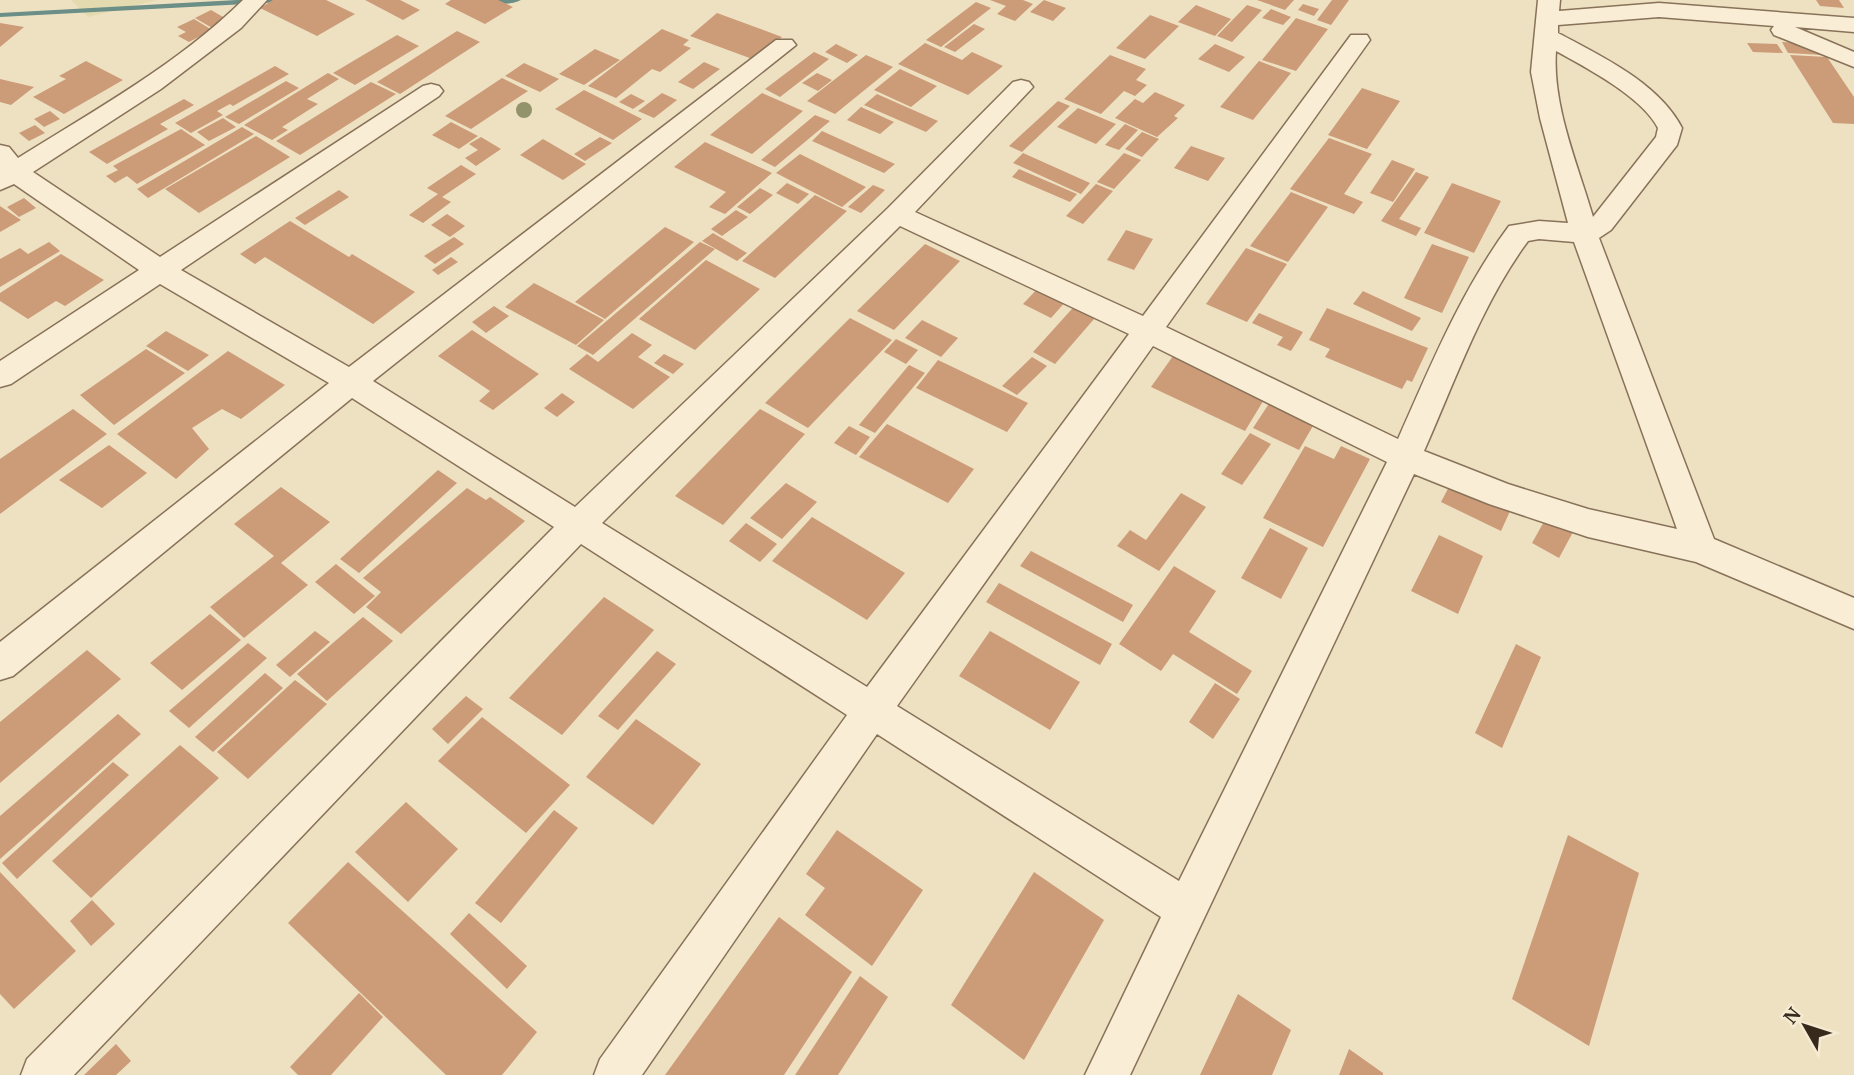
<svg xmlns="http://www.w3.org/2000/svg" width="1854" height="1075" viewBox="0 0 1854 1075" font-family="'PT Serif',serif">
  <style>
    .farmland { fill: #e3dbaf }
    .lines { fill: none; stroke-linecap: round; stroke-linejoin: round }
    .stream { fill: #6b8e86; fill-rule: evenodd }
    .building { fill: #cc9b78 }
    .minor-casing { stroke: #887259; stroke-width: 3 }
    .minor { fill: #f9eed5; fill-rule: evenodd }
    .tree { fill: #93936b }
  </style>
  <rect width="100%" height="100%" fill="#eee1c2"/>
  <path class="farmland" d="M71,0H157L88,17Z"/>
  <g class="lines">
    <g class="stream">
      <path d="M237,0H287L283,2L0,17V13Z"/>
      <path d="M473,0H521C508,6 486,6 473,0Z"/>
    </g>
  </g>
  <g class="building">
    <path d="M273,0H326L355,14L317,36L260,8Z"/>
    <path d="M365,0H400L420,10L403,20Z"/>
    <path d="M451,0H498L513,7L485,24L445,4Z"/>
    <path d="M990,0H1023L1033,4L1015,21L997,14L1006,6Z"/>
    <path d="M1044,0L1066,8L1053,21L1030,12Z"/>
    <path d="M1257,0H1294L1285,10Z"/>
    <path d="M1332,0H1349L1331,25L1317,20Z"/>
    <path d="M1816,0H1839L1844,8L1820,6Z"/>
    <path d="M976,2L991,8L941,47L926,40Z"/>
    <path d="M1303,4L1319,9L1314,16L1298,10Z"/>
    <path d="M1196,5L1231,19L1215,36L1178,22Z"/>
    <path d="M1247,5L1262,10L1232,42L1217,36Z"/>
    <path d="M1271,9L1291,17L1283,25L1262,18Z"/>
    <path d="M211,10L230,21L214,29L195,18Z"/>
    <path d="M717,13L782,37L755,60L690,36Z"/>
    <path d="M1150,15L1179,26L1145,59L1116,48Z"/>
    <path d="M1296,18L1328,29L1296,71L1262,60Z"/>
    <path d="M194,19L212,30L189,42L178,36L186,32L177,27Z"/>
    <path d="M0,23L24,27L0,47Z"/>
    <path d="M974,24L985,29L955,52L944,47Z"/>
    <path d="M662,29L689,40L683,45L691,48L660,72L652,69L616,98L588,86Z"/>
    <path d="M457,31L480,42L400,94L377,82Z"/>
    <path d="M397,35L419,46L355,85L333,73Z"/>
    <path d="M1782,42L1801,43L1805,49H1820L1823,55L1788,53Z"/>
    <path d="M925,43L962,60L972,52L1003,66L968,95L898,64Z"/>
    <path d="M1747,43L1777,44L1783,53L1753,52Z"/>
    <path d="M836,44L858,55L847,63L825,52Z"/>
    <path d="M1215,44L1245,57L1229,72L1198,59Z"/>
    <path d="M595,49L620,60L584,85L559,74Z"/>
    <path d="M814,52L829,59L780,97L765,89Z"/>
    <path d="M866,55L893,67L835,114L807,101Z"/>
    <path d="M1110,55L1146,69L1136,80L1147,85L1135,96L1124,91L1101,114L1064,99Z"/>
    <path d="M1790,55L1827,57L1854,97V124L1833,123Z"/>
    <path d="M86,61L123,80L64,114L33,97L66,79L59,76Z"/>
    <path d="M1259,61L1291,73L1253,120L1220,107Z"/>
    <path d="M704,62L720,69L693,89L678,82Z"/>
    <path d="M524,63L559,79L540,92L505,76Z"/>
    <path d="M275,66L289,74L233,106L230,104L217,111L223,115L191,133L175,123Z"/>
    <path d="M900,69L937,86L911,107L874,90Z"/>
    <path d="M328,73L339,79L307,99L318,104L282,127L288,130L272,140L244,125Z"/>
    <path d="M817,73L832,80L818,91L802,83Z"/>
    <path d="M502,78L528,91L471,129L445,116Z"/>
    <path d="M0,79L34,87L11,105L0,102Z"/>
    <path d="M286,81L299,88L239,124L225,117Z"/>
    <path d="M371,82L396,94L300,155L276,141Z"/>
    <path d="M1362,88L1400,101L1367,149L1328,135Z"/>
    <path d="M584,90L642,119L613,140L555,109Z"/>
    <path d="M1155,92L1185,105L1174,116L1178,118L1157,137L1115,118L1135,99L1143,103Z"/>
    <path d="M662,93L677,100L654,118L638,111Z"/>
    <path d="M762,93L803,111L752,154L710,135Z"/>
    <path d="M631,94L645,101L633,109L619,102Z"/>
    <path d="M877,94L938,121L926,132L864,105Z"/>
    <path d="M184,99L194,105L160,124L168,129L107,164L89,152Z"/>
    <path d="M1058,101L1070,106L1022,152L1009,146Z"/>
    <path d="M861,107L894,122L880,134L847,120Z"/>
    <path d="M1078,108L1116,124L1096,144L1057,127Z"/>
    <path d="M50,111L60,119L44,127L34,119Z"/>
    <path d="M815,115L830,121L775,167L761,160Z"/>
    <path d="M223,118L236,127L209,141L197,132Z"/>
    <path d="M451,122L478,136L459,149L432,135Z"/>
    <path d="M1125,124L1138,130L1119,150L1105,145Z"/>
    <path d="M35,125L45,133L29,141L19,133Z"/>
    <path d="M242,127L254,134L148,198L137,189Z"/>
    <path d="M181,129L205,145L137,184L127,176L115,183L106,176L118,170L113,166Z"/>
    <path d="M822,131L895,164L884,173L812,141Z"/>
    <path d="M1142,132L1159,139L1142,157L1125,149Z"/>
    <path d="M256,136L290,157L199,213L165,189Z"/>
    <path d="M481,137L501,149L476,166L465,158L478,150L469,144Z"/>
    <path d="M600,137L612,143L585,161L574,154Z"/>
    <path d="M1329,138L1372,154L1344,194L1363,202L1354,214L1290,189Z"/>
    <path d="M543,139L586,164L563,180L520,155Z"/>
    <path d="M705,142L772,173L725,214L709,207L726,192L674,167Z"/>
    <path d="M1191,146L1225,158L1208,181L1174,168Z"/>
    <path d="M1023,153L1090,183L1081,194L1013,163Z"/>
    <path d="M1124,153L1141,160L1114,189L1097,182Z"/>
    <path d="M800,154L866,187L842,207L776,173Z"/>
    <path d="M1392,160L1415,169L1393,202L1370,193Z"/>
    <path d="M461,165L476,174L442,197L451,202L423,223L409,215L438,194L427,188Z"/>
    <path d="M1019,169L1077,194L1070,202L1012,177Z"/>
    <path d="M1416,172L1429,177L1399,219L1421,228L1416,236L1381,221Z"/>
    <path d="M787,183L809,194L798,204L776,193Z"/>
    <path d="M1452,183L1501,201L1474,253L1424,233Z"/>
    <path d="M1096,184L1113,191L1083,224L1066,216Z"/>
    <path d="M873,185L885,190L861,213L848,207Z"/>
    <path d="M760,188L773,195L750,214L737,207Z"/>
    <path d="M339,190L349,197L305,225L295,218Z"/>
    <path d="M1291,192L1328,207L1288,262L1250,246Z"/>
    <path d="M815,195L847,211L775,278L742,261Z"/>
    <path d="M24,198L36,208L19,217L7,207Z"/>
    <path d="M0,206L21,220L0,232Z"/>
    <path d="M736,210L748,217L722,236L711,229Z"/>
    <path d="M447,214L465,226L450,237L431,225Z"/>
    <path d="M290,221L349,257L352,254L415,292L373,324L265,257L255,264L240,254Z"/>
    <path d="M665,227L694,242L605,319L575,302Z"/>
    <path d="M1126,230L1153,239L1134,270L1107,260Z"/>
    <path d="M713,233L747,253L737,261L702,241Z"/>
    <path d="M454,237L464,244L435,264L424,256Z"/>
    <path d="M49,242L60,251L0,287V259L20,248L28,254Z"/>
    <path d="M700,242L715,249L593,355L577,346Z"/>
    <path d="M925,244L960,261L894,330L857,311Z"/>
    <path d="M1432,244L1469,257L1442,313L1404,298Z"/>
    <path d="M1246,248L1287,264L1247,322L1206,304Z"/>
    <path d="M61,254L104,280L65,306L56,301L28,319L0,301V293Z"/>
    <path d="M451,257L458,262L438,275L432,270Z"/>
    <path d="M706,260L760,289L695,350L639,319Z"/>
    <path d="M534,283L604,320L576,345L505,307Z"/>
    <path d="M1040,286L1067,300L1051,318L1023,304Z"/>
    <path d="M1363,291L1421,318L1412,331L1353,304Z"/>
    <path d="M1080,300L1101,311L1055,364L1033,352Z"/>
    <path d="M494,306L509,316L486,333L472,322Z"/>
    <path d="M1327,308L1428,348L1412,382L1407,380L1402,389L1325,357L1330,349L1309,340Z"/>
    <path d="M1259,313L1303,332L1291,351L1277,345L1283,337L1252,323Z"/>
    <path d="M850,318L892,340L808,428L765,403Z"/>
    <path d="M922,320L958,338L941,357L905,338Z"/>
    <path d="M472,330L539,374L493,410L479,401L490,391L438,356Z"/>
    <path d="M166,331L209,355L188,371L146,346Z"/>
    <path d="M632,333L652,345L638,357L670,377L633,409L569,369L587,354L598,362Z"/>
    <path d="M896,339L918,350L906,364L884,352Z"/>
    <path d="M146,349L185,373L114,425L80,395Z"/>
    <path d="M228,351L285,385L241,419L222,409L192,428L209,449L176,479L117,434Z"/>
    <path d="M664,354L684,364L673,374L654,363Z"/>
    <path d="M1173,356L1265,398L1245,431L1151,387Z"/>
    <path d="M1032,357L1047,366L1017,395L1002,386Z"/>
    <path d="M938,360L1028,403L1007,432L916,388Z"/>
    <path d="M909,365L925,373L875,433L859,425Z"/>
    <path d="M562,393L575,402L557,417L544,408Z"/>
    <path d="M1272,399L1317,419L1299,450L1253,428Z"/>
    <path d="M73,409L107,434L0,514V459Z"/>
    <path d="M760,409L805,434L723,525L675,496Z"/>
    <path d="M887,424L974,469L948,503L859,457Z"/>
    <path d="M849,426L870,437L856,455L834,443Z"/>
    <path d="M1250,433L1271,444L1242,485L1221,474Z"/>
    <path d="M109,445L147,473L102,508L59,480Z"/>
    <path d="M1305,446L1334,459L1341,446L1370,459L1323,547L1263,518Z"/>
    <path d="M438,470L457,483L359,573L340,559Z"/>
    <path d="M1452,481L1511,509L1501,531L1441,502Z"/>
    <path d="M786,483L817,502L782,539L750,518Z"/>
    <path d="M281,487L330,522L281,563L308,585L244,638L210,607L274,556L234,524Z"/>
    <path d="M467,488L486,500L490,497L525,521L401,634L366,607L381,592L363,578Z"/>
    <path d="M1181,493L1206,507L1159,571L1117,546L1130,530L1146,540Z"/>
    <path d="M812,517L905,573L867,620L772,561Z"/>
    <path d="M1546,518L1573,532L1559,558L1532,543Z"/>
    <path d="M746,523L777,544L760,562L729,541Z"/>
    <path d="M1270,528L1308,548L1281,599L1241,578Z"/>
    <path d="M1439,535L1483,556L1458,614L1411,591Z"/>
    <path d="M1031,551L1133,605L1123,622L1020,566Z"/>
    <path d="M336,564L375,596L354,614L315,582Z"/>
    <path d="M1174,566L1216,591L1189,632L1252,671L1237,694L1173,654L1161,671L1119,644Z"/>
    <path d="M999,583L1112,644L1100,665L986,602Z"/>
    <path d="M604,597L654,630L562,735L509,698Z"/>
    <path d="M210,614L241,640L182,690L150,663Z"/>
    <path d="M363,617L393,641L327,701L297,674Z"/>
    <path d="M315,631L330,642L290,677L276,665Z"/>
    <path d="M990,631L1080,682L1050,730L959,676Z"/>
    <path d="M248,643L267,658L189,728L169,711Z"/>
    <path d="M1516,644L1541,657L1502,748L1475,733Z"/>
    <path d="M87,650L121,679L0,783V722Z"/>
    <path d="M657,651L676,664L618,730L598,716Z"/>
    <path d="M265,673L283,688L213,752L195,737Z"/>
    <path d="M295,680L327,704L248,779L217,752Z"/>
    <path d="M1215,683L1240,699L1213,739L1189,722Z"/>
    <path d="M466,696L483,709L448,744L432,729Z"/>
    <path d="M118,714L141,734L0,859V816Z"/>
    <path d="M482,717L570,785L526,833L438,761Z"/>
    <path d="M636,719L701,764L653,825L586,777Z"/>
    <path d="M180,745L219,778L91,898L52,861Z"/>
    <path d="M113,762L129,775L17,879L2,863Z"/>
    <path d="M406,802L458,849L408,902L355,852Z"/>
    <path d="M554,810L578,828L501,923L475,903Z"/>
    <path d="M837,830L923,890L872,966L805,915L825,888L806,874Z"/>
    <path d="M1568,835L1639,873L1589,1046L1512,999Z"/>
    <path d="M348,862L537,1032L502,1075H446L288,923Z"/>
    <path d="M0,872L76,951L14,1009L0,994Z"/>
    <path d="M1034,872L1104,920L1024,1060L951,1005Z"/>
    <path d="M92,900L115,924L91,946L70,921Z"/>
    <path d="M469,913L527,966L507,989L450,934Z"/>
    <path d="M779,917L852,972L784,1075H665Z"/>
    <path d="M860,976L888,997L838,1075H795Z"/>
    <path d="M359,993L383,1017L331,1075H298L290,1067Z"/>
    <path d="M1238,994L1291,1030L1272,1075H1200Z"/>
    <path d="M116,1044L131,1061L116,1075H84Z"/>
    <path d="M1349,1049L1383,1073V1075H1339Z"/>
  </g>
  <g class="lines">
    <g class="minor-casing">
      <path id="minor" d="M243,0H267L241,28L161,89L33,172L160,257L423,86L431,84L439,86L443,91L439,96L181,270L349,367L776,40H792L796,45L373,381L575,507L888,208L1013,82L1021,80L1029,82L1033,87L915,212L1143,316L1351,35H1367L1370,40L1166,327L1398,439C1431,365 1461,291 1509,226L1539,221L1568,223L1540,118L1531,72L1538,0H1560L1559,11L1659,3L1854,18V32L1795,27L1854,52V67L1774,35L1771,30L1774,26L1659,17L1558,25V33C1601,56 1659,83 1682,128L1677,145L1611,230L1599,238L1714,539L1854,598V629L1696,562L1588,537L1489,504L1414,474L1130,1075H1085L1161,917L877,734L642,1075H594L600,1059L847,715L581,544L74,1075H21L27,1059L554,527L352,398L13,676L0,680V642L329,383L160,284L11,384L0,387V361L139,270L14,184L0,190V145L9,147L18,158C95,110 178,64 243,0ZM1556,51C1587,68 1642,97 1658,128L1656,137L1593,217C1578,165 1552,106 1556,51ZM900,226L1129,334L867,687L602,523ZM1539,239L1574,242L1677,529L1588,509L1508,484L1424,451C1456,379 1481,305 1528,241ZM1153,346L1387,462L1179,881L897,706Z"/>
    </g>
    <use href="#minor" class="minor"/>
  </g>
  <circle class="tree" cx="524" cy="110" r="8"/>
  <g transform="translate(1805 1026) rotate(309)" stroke="#f5ebd2" stroke-width="5" paint-order="stroke">
  <path d="M0-5L12 26L0 18L-12 26Z" fill="#372a1d"/>
  <text y="-10" font-size="19" font-weight="bold" text-anchor="middle" fill="#372a1d">N</text>
  </g>
</svg>
